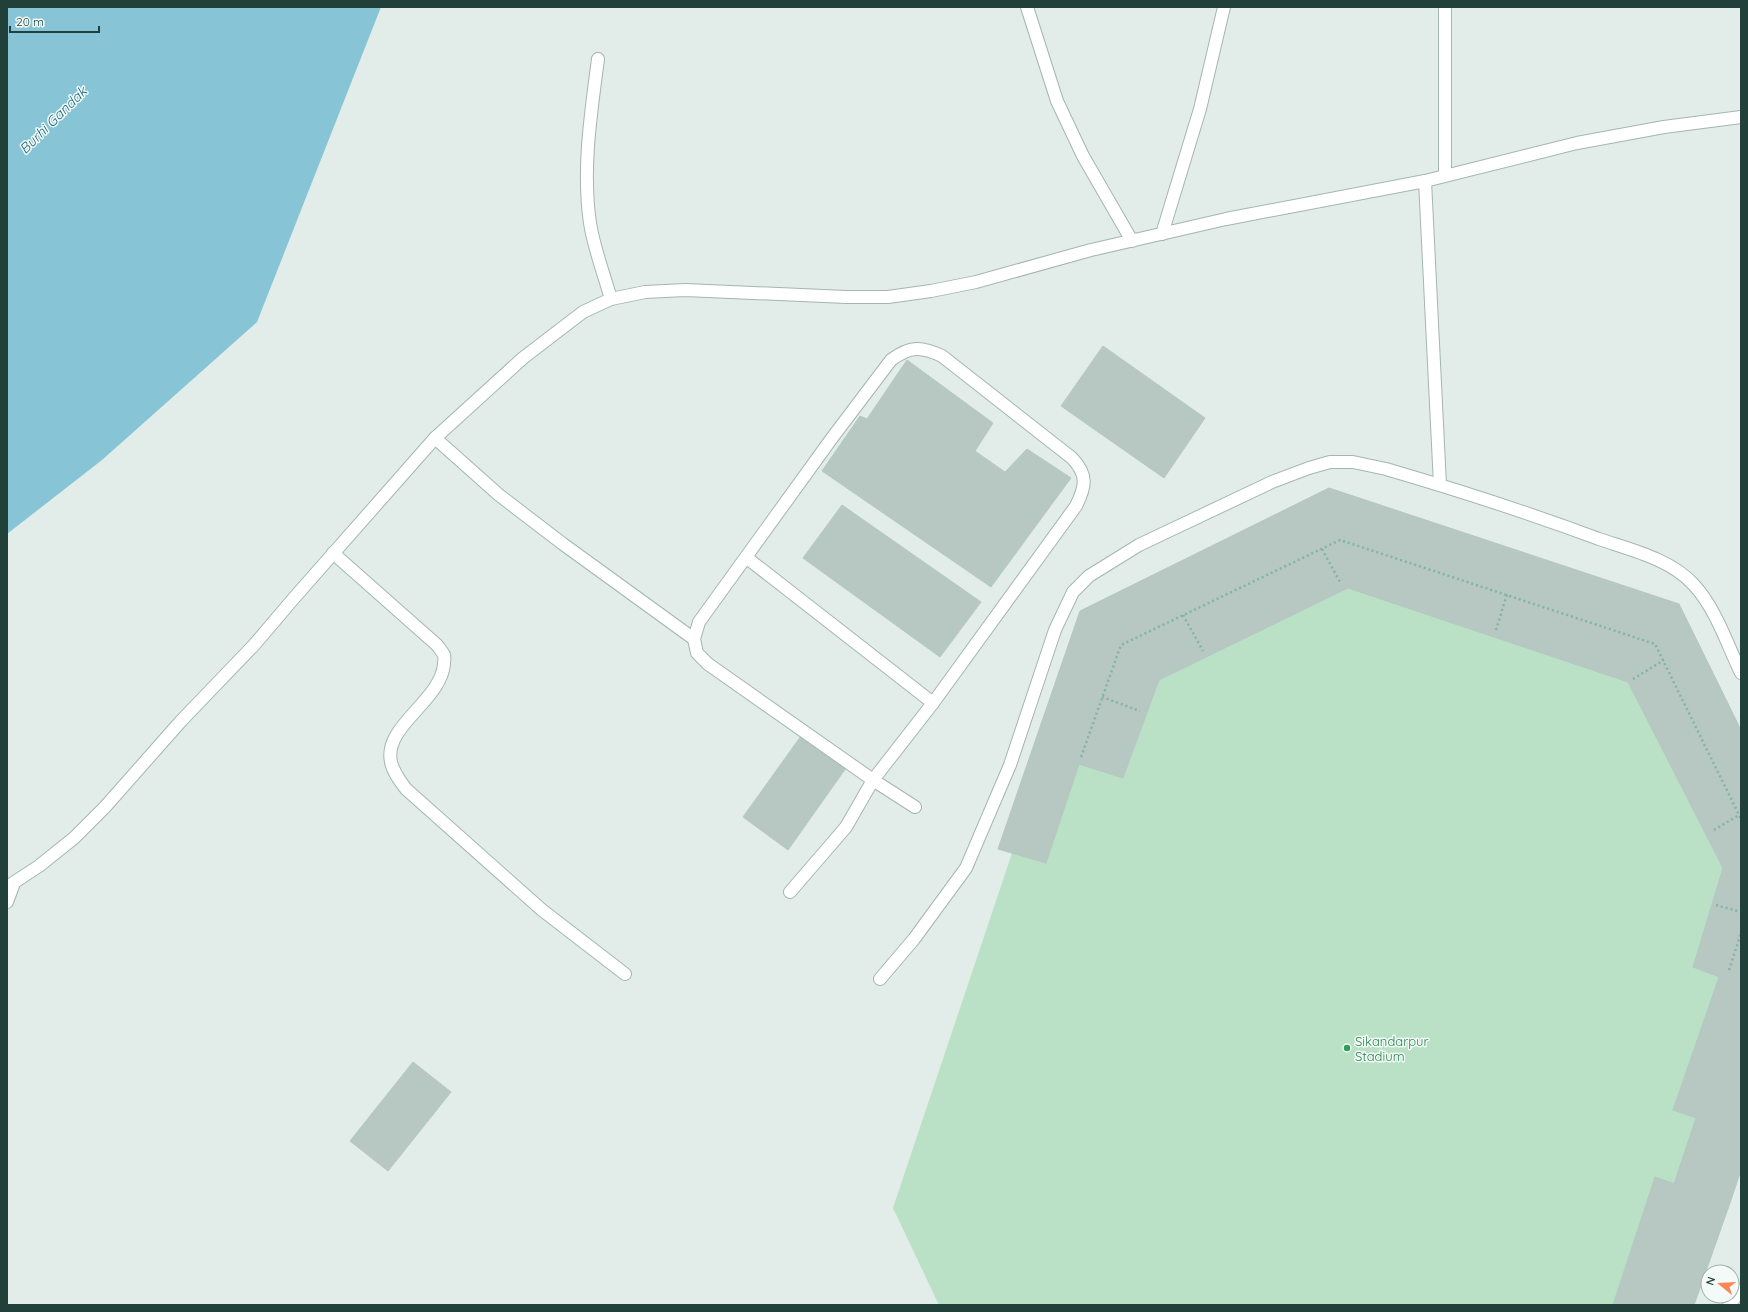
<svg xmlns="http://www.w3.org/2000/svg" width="1748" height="1312" viewBox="0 0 1748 1312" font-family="Quicksand,sans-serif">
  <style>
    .green { fill: #bae0c6 }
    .water { fill: #87c5d6 }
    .building { fill: #b7c8c2; stroke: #b4c8c1 }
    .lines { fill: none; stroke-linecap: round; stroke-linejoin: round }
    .minor-casing { stroke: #a4b6b1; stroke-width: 14 }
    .path { stroke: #81b3a6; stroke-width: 2.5; stroke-dasharray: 2 3; stroke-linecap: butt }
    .minor { stroke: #fff; stroke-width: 12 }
    .leisure-dot { fill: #2e9e5b; stroke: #f3faf7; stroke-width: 1.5 }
    .labels { text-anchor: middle; stroke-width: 3; stroke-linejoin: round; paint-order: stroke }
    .leisure-label { font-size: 13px; fill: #27864d; stroke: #f3faf7; text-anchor: start }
    .water-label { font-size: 14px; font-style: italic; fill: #176880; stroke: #f3faf7 }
  </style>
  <rect width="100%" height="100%" fill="#e2ede9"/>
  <path class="green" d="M1329,488L1679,604L1741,730V1170L1694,1305H939L893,1208L1012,853L998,849L1080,611Z"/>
  <path class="water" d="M7,7H381L257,322L102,460L7,534Z"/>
  <g class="building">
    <path d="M1103,346L1205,418L1164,478L1061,406Z"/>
    <path d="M907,360L993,423L975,451L1005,472L1027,449L1071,478L991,587L822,471L860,416L867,419Z"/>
    <path d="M1329,488L1679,604L1741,730V985L1693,967L1723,868L1628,682L1348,588L1159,680L1123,778L1079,764L1046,863L998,849L1080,611Z"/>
    <path d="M842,505L981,602L940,657L803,558Z"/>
    <path d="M801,736L846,768L788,850L743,817Z"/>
    <path d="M1719,977L1741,985V1170L1730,1203L1674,1184L1696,1118L1673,1110Z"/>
    <path d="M413,1062L451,1092L388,1171L350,1141Z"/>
    <path d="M1655,1177L1730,1203L1694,1305H1613Z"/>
  </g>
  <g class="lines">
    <g class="minor-casing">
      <g id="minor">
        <path d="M1027,7L1057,101L1083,156L1132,241"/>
        <path d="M1445,7V175"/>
        <path d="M598,59C591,113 582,169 590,223C594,249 604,274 611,299"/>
        <path d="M1425,181L1440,485"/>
        <path d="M1162,234L1200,109L1224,7"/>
        <path d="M435,438L499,495L563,544L694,639"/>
        <path d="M333,553L437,645C439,648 442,651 444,655C445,658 444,661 444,664C441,701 383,726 391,762C393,772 400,781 406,789L542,910L625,974"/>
        <path d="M747,558L933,703"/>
        <path d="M7,887L39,866L74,838L105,807L181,721L254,645L294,598L435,438L523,358L583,312L611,299L645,292L685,290L846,297H888L931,291L976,282L1091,250L1226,219L1425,181L1577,143L1664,127L1741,117"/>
        <path d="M790,892L846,827L873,780L933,703L1076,506C1086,486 1088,475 1072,458L942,356C921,346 910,346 891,360L832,438L699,622L694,639L697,653L708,664L873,780L915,807"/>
        <path d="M7,902L14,883"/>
        <path d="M880,979L914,939L966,868L1010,765L1055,630L1073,592L1089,576L1139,545L1272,482L1309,468L1330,462H1353L1386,469C1458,490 1529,513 1599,539C1631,550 1671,559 1694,585C1716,609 1727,644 1741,673"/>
        <path d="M1729,1305L1741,1290"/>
      </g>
    </g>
    <g class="path">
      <path d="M1322,549L1340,582"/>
      <path d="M1183,615L1203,651"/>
      <path d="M1496,630L1507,594"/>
      <path d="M1633,679L1664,660"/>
      <path d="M1102,697L1140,711"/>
      <path d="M1081,757L1121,645L1340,540L1655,644L1741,819"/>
      <path d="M1714,830L1739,815"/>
      <path d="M1716,905L1741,912"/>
      <path d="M1729,970L1741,933"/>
    </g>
    <use href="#minor" class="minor"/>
  </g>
  <circle class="leisure-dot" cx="1347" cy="1048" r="4"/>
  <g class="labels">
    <g class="leisure-label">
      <text x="1355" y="1046">Sikandarpur<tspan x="1355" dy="15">Stadium</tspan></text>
    </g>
    <g class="water-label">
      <text transform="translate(53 120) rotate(-45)" y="5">Burhi Gandak</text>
    </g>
  </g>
  <rect width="1748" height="1312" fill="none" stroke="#214039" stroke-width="16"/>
  <g transform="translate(1720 1284) rotate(288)"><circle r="19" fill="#f3faf7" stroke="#9fb0ab"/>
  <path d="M0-3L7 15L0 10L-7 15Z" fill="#fa8653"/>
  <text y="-6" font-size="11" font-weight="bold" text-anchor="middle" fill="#214039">N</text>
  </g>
  <path d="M10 26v6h89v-6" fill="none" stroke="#214039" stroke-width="2"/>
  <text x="16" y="26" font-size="12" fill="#214039" stroke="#f3faf7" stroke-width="3" paint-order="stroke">20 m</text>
</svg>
